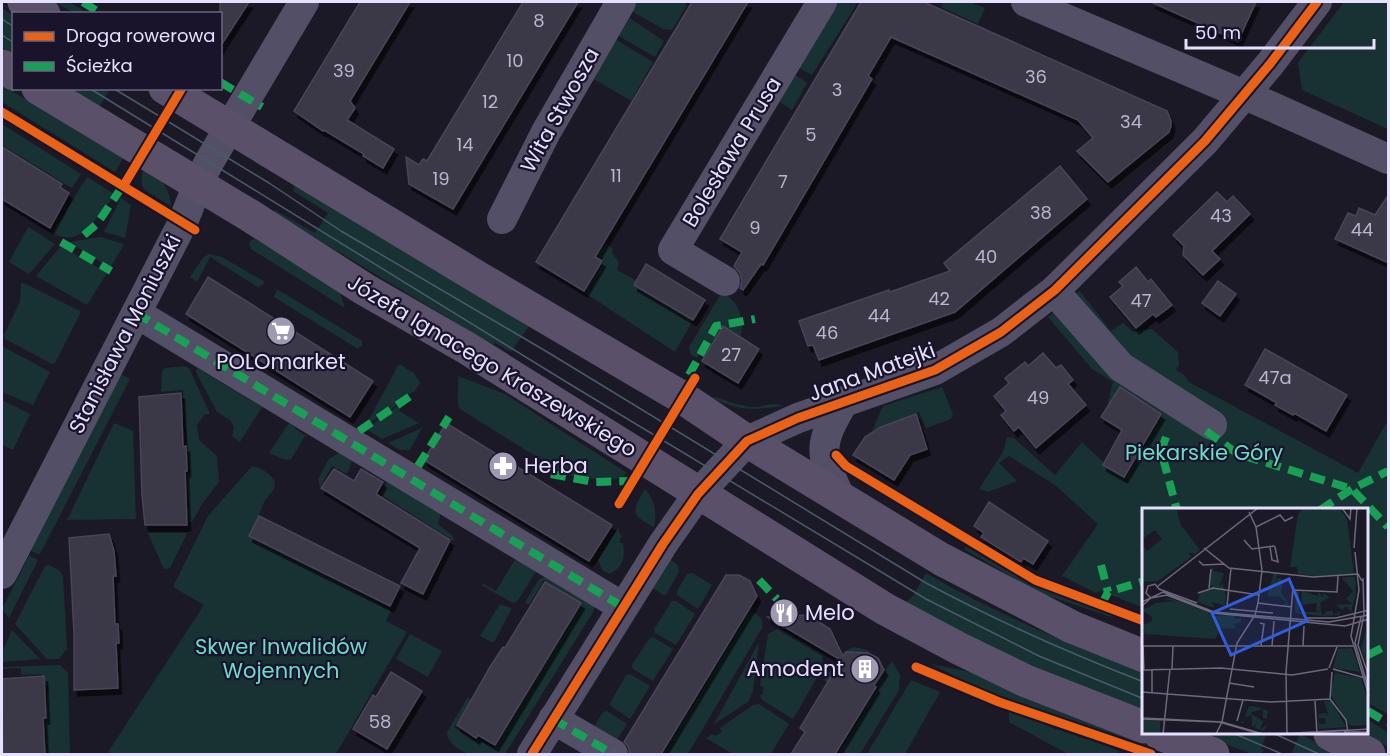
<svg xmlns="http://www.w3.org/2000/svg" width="1390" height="756" viewBox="0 0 1390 756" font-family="Poppins,sans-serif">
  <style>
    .green { fill: #183133 }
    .building { fill: #3b3847; stroke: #494458; stroke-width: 1.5; filter: url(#shadow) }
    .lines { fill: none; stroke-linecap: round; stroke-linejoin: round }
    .street { stroke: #524f66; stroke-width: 30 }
    .primary { stroke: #5a506a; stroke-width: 33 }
    .tram { stroke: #4b5b6d; stroke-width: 1.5 }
    .quiet { stroke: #1a9f57; stroke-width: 8; stroke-dasharray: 15 8; stroke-linecap: butt }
    .cycleway-casing { stroke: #19132c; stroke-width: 13 }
    .cycleway { stroke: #ea6118; stroke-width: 9 }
    .labels { text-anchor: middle; stroke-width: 4.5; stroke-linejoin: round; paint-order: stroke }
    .number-label { font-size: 18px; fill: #bab6d0 }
    .street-label { font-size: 21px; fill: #e5e0fd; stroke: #19132c }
    .poi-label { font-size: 21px; fill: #e5e0fd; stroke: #19132c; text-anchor: start }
    .park-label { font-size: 21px; fill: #6edbc6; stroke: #19132c }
    .inset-road { fill: none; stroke: #6c697c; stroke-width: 1.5 }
    .view { fill: #315ddc; fill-opacity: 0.15; stroke: #315ddc; stroke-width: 3 }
    .inset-edge { fill: none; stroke: #e5e0fd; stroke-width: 3 }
  </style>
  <defs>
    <filter id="shadow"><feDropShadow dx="3.5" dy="6" stdDeviation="0" flood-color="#0009"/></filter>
  </defs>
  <rect width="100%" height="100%" fill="#1c1926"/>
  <g class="green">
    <path d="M54,2H69L88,13H74Z"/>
    <path d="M635,2H684L687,5L672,30L663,29L630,10Z"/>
    <path d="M834,2H858L812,75L795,66Z"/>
    <path d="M943,2H970L985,8L978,24L941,7Z"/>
    <path d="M1344,2H1388V129L1302,90L1298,63Z"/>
    <path d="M2,8L13,15V55L2,47Z"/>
    <path d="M628,17L664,41L655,57L617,35Z"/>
    <path d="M615,39L653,62L631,101L592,78Z"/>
    <path d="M791,72L807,83L792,110L775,99Z"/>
    <path d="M2,85L123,158L115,172L2,102Z"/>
    <path d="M69,89H110L99,107Z"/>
    <path d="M2,124L81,174L72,188L2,145Z"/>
    <path d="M144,166C159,176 170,187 171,206L145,190C139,183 142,175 144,166Z"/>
    <path d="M87,177L116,195C112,200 107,204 103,209C91,227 77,246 52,233Z"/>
    <path d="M295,182L532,322L511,352L495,343L493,345L274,213L275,210L315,233L328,213L293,191Z"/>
    <path d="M121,198L131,205L125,238L104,232Z"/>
    <path d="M28,227L55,244L29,274L9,262Z"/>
    <path d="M100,237L124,244L110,268L69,242Z"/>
    <path d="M254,238L339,290L345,308L251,249L249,243Z"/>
    <path d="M605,243L613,248L612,253L619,262L617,270L637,281L693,320L675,352L585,293L604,261L597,256Z"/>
    <path d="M61,246L107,273L87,305L36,276Z"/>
    <path d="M209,254L222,257L265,282L262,286L260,285L259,288L210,257L197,282L190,277L203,258Z"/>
    <path d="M21,283L26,284L80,311V314L55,363L52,364L5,339L4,335L20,301Z"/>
    <path d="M277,289L362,341V348L360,346L358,349L274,297Z"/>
    <path d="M1080,291L1111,331L1123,323L1133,332L1152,329L1178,352L1179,365L1176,370L1184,375L1189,382L1358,473L1388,420V714L1368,703V510H1144V608L1101,591L1096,593L1062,576L1098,524L1055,485L1009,456L999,463L1017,481L988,492L979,489L1003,452L1007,437L1014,438L1055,475L1082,442L1103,462L1141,452L1161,418V414L1109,408L1108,401L1113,382L1092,369L1048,317Z"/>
    <path d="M722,292C738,302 745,317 741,336L723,325L703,357L699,355L697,358L691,355L689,347Z"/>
    <path d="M2,346L50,372L33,405L2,392Z"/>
    <path d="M399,364L414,373L420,383L414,392L406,395L394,407L366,425Z"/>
    <path d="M184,366L189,368L210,414H205L197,425L199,440L217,456L219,482L202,504L192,522L189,523L187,474L190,473L183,390L161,392L162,371L165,368Z"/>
    <path d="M197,368L262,407L240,442L232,436L234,427L230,420L217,412L196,372Z"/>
    <path d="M120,374L130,379L40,554L30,551Z"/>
    <path d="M458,376L505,394L627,473L616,479L604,480L566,475L460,409C455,400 460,387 458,376Z"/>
    <path d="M942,387L953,414L951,419L926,428L919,412L872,431L883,406Z"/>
    <path d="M715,397C728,401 740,406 754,407C764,407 775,401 783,406C754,410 738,411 712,398Z"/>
    <path d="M2,400L30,414L13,450L2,445Z"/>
    <path d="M406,400L399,411L419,423L382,439L366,429Z"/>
    <path d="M114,423L133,431L136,519L67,520Z"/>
    <path d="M289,423L305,436L291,459L286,460L269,453Z"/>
    <path d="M422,428L410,450H400L388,443Z"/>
    <path d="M340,452L351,457L352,461L347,474L332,466L320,487L318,479L329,459Z"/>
    <path d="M252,466C262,468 270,473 275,482L274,489L264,502L250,536L391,610L386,621L407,632L336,754H113L108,752L204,605L173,587L208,516Z"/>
    <path d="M391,475L442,507L438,524L453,536L454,541L380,494Z"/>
    <path d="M645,489C655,501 657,512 654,527C630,515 632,511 645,489Z"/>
    <path d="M618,528L622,538H620V543H623C626,557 622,569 609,574L602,570L598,560Z"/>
    <path d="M148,533H187L170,568L164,569Z"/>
    <path d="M966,547L1026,581L1111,614V617L1037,592L964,549Z"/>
    <path d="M29,556L37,559V562L9,618L2,609Z"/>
    <path d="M520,559L537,570L517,602L513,603L483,586L482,583L496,591L514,561Z"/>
    <path d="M670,559L677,564L679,572L665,596L651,587Z"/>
    <path d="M49,565L60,571L63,576L67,649L59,659H47L15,624L45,566Z"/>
    <path d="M693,573L712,585L698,609L677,595V591L687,574Z"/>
    <path d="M926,573C996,614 1069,644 1144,673V712L1023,664L904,603L912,597Z"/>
    <path d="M548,576L595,607L593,612L505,754C495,754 480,756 470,754C461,752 446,742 447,732L468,697L473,700L454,727L476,741L478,739L495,748L582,604L544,580L529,605L525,602L539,579Z"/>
    <path d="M672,601H676L695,614L676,645L655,633L654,629Z"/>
    <path d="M500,604L511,608V610L494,642H491L480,636Z"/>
    <path d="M751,610L762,619V628L688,754H663Z"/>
    <path d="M777,629L822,656L823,667L793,719L762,700L760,695H762L764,687L760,686L768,634Z"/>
    <path d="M12,630L40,659L2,662V652Z"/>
    <path d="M410,634L442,651L428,677L396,659Z"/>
    <path d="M653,637L673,649L653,681L633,669L632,665L649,639Z"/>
    <path d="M759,642L753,691L748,702L714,724Z"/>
    <path d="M855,647L870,651L868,653H854L832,684L824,680C833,667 839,650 855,647Z"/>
    <path d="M892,661L900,675L899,690L860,754H838L878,687L875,684Z"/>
    <path d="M931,664L981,674L1025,695L1157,749L1155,750L990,694Z"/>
    <path d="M60,665L68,673L70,754H47L45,720L47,719L46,691H49L48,686H44L42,674L21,675V668L2,669V667Z"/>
    <path d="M630,674L650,686L630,719L611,706L610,703L626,675Z"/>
    <path d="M911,680L940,692L905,754H867Z"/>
    <path d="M759,704L789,724L771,754H733L706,738L713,734L715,736L722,732L720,728L753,705Z"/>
    <path d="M607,711L627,724L613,746L591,733L602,713Z"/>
    <path d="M1009,712C1028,715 1032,720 1048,726C1072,735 1096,741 1119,751L1118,754H1068L1009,722Z"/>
    <path d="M1368,720L1388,732V747L1367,734Z"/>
    <path d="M1198,734H1267L1261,748L1264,750L1261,754H1252Z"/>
    <path d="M1300,734L1339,754H1291Z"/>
  </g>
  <g class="building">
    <path d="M220,2H249L220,47Z"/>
    <path d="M360,2H410L350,101L355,108L347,120L394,149L383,168L363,156L364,154L324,130L323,131L294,111Z"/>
    <path d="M523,2H578L453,209L409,184L406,157L419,165L423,159L427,161Z"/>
    <path d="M692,2H748L595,257L602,261L584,291L536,262Z"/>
    <path d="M861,2H924L1167,111L1171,121V126L1169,132L1108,182L1077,151L1093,138L1078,120L891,37L868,76L872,79L763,265L761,264L743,290L740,288L742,281L740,273L734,266L742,252L720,239Z"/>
    <path d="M1151,2H1256L1238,41Z"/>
    <path d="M2,147L62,184L60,187L69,193L50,228L2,199Z"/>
    <path d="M1060,166L1087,199L955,312L819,360L813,345L808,346L799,321L889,290L890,292L950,271L944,263Z"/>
    <path d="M1217,192L1227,202L1233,196L1250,214L1212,251L1220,259L1203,275L1183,255L1184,246L1173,235Z"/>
    <path d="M1389,194V263L1335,239L1348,213L1356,216L1359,208L1375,215Z"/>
    <path d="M646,264L705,300L693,320L634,285Z"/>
    <path d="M1136,267L1148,282L1151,279L1172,305L1156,317L1153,314L1136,328L1110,297L1123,286L1119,282Z"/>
    <path d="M208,277L373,381L350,417L186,314Z"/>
    <path d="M1218,281L1236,294L1220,316L1202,303Z"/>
    <path d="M723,326L759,349L738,383L702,361Z"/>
    <path d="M1265,349L1347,395L1326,431L1294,413L1293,415L1275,405L1277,403L1245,385Z"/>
    <path d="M1043,353L1056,368L1061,365L1073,380L1068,384L1086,405L1036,448L1019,427L1014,431L1001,415L1006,411L994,396L1009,383L1005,378L1025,362L1028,366Z"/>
    <path d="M1120,387L1161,414L1124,477L1103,465L1122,430L1101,417Z"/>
    <path d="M181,393L183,447L186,446L187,471H185L187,525H145L142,495L139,397Z"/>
    <path d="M916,414L927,449L910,455L894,480L853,455L865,437L881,427Z"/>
    <path d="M446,423L612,525L589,561L424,460Z"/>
    <path d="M334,469L354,481L361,469L383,482L376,494L450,540L423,594L401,583L420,548L321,488Z"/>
    <path d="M989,502L1048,541L1033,564L1023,558L1021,562L981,537L984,533L974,526Z"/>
    <path d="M259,516L400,586L390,606L249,536Z"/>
    <path d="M109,534L114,551L116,576H113L115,624H118L119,643H116L118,688L74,690V633L69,538Z"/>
    <path d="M726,575H739L750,581L757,596L661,754H630L628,746L624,742Z"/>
    <path d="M545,582L581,603L495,745L478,735L476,738L457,725L490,667L503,647L505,648Z"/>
    <path d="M808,615L830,629L843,656L846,652L868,653L878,658L884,670L874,685L876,687L835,754H791L805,732L800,728L841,660L768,617Z"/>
    <path d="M391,672L422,691L387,749L353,729L373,695L376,697Z"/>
    <path d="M44,676L46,718H43L45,754H3L2,679Z"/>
  </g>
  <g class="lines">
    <g class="street">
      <path d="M1026,2L1275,108L1388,159"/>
      <path d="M502,219L546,132L621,2"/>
      <path d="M725,281L673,250L822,2"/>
      <path d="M1055,290L1062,300L1121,367L1212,425"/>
      <path d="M136,313L623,607"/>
      <path d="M840,497C819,452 818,445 844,401"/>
      <path d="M2,574L183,222L198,184L209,162L304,2"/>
      <path d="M553,719L613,754"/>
      <path d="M532,754L663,544L698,494L747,441L798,418L935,370L1001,332L1055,290L1205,141L1270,64L1317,2"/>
    </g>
    <g class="primary">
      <path d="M24,2L44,14"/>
      <path d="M2,66L14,74"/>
      <path d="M38,88L249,215L364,289L465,347L885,609L960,649L1026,681L1144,727"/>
      <path d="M165,88L479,278L683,398L747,441L941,559L1072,627L1144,656"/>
      <path d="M1160,734L1213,754"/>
      <path d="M1330,734L1369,754"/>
    </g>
    <g class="tram">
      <path d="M2,19L14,27"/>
      <path d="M2,35L14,43"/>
      <path d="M89,88L568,383L926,599L1039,656L1144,699"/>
      <path d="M113,88L269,183L341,231L549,353L926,583C997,621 1069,653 1144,682"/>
      <path d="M1235,734L1282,754"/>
      <path d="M1275,734L1319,754"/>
    </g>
    <g class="quiet">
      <path d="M83,2L102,14"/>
      <path d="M220,82L262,107"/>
      <path d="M84,235L97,224L126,181"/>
      <path d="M61,242L111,271"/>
      <path d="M136,313L623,607"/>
      <path d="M689,375L716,326L755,319"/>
      <path d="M359,431L412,395"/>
      <path d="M1206,431L1238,454L1352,489L1388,527"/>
      <path d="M1166,437L1161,451L1177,510"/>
      <path d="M418,466L449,417"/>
      <path d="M551,474L594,482L633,481"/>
      <path d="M1320,510L1352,489L1388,471"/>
      <path d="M1101,565L1108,592"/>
      <path d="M759,580L777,599"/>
      <path d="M1102,604L1108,592L1144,581"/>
      <path d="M1368,655L1388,645"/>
      <path d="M1368,711L1388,723"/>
      <path d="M553,719L613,754"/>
    </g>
    <g class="cycleway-casing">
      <g id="cycleway">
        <path d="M2,112L195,230"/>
        <path d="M124,185L182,88"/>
        <path d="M836,455L846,466L1035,580L1144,621"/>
        <path d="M619,504L695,378"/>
        <path d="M916,667L999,702L1151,754"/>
        <path d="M532,754L663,544L698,494L747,441L798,418L935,370L1001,332L1055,290L1205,141L1270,64L1317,2"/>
      </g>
    </g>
    <use href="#cycleway" class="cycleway"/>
  </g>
  <defs>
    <g id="supermarket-disc" transform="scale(1.5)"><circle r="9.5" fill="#9f9ab2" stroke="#19132c"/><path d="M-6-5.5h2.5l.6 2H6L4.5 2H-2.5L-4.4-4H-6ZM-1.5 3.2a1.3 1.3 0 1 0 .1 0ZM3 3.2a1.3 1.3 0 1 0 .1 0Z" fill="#fff"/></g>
    <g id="pharmacy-disc" transform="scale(1.5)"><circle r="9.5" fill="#9f9ab2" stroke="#19132c"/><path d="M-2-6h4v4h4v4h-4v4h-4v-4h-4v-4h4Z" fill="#fff"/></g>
    <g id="restaurant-disc" transform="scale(1.5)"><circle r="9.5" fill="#9f9ab2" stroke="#19132c"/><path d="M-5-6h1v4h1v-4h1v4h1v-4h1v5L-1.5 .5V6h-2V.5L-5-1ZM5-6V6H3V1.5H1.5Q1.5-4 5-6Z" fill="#fff"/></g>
    <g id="building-disc" transform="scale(1.5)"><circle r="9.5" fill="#9f9ab2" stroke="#19132c"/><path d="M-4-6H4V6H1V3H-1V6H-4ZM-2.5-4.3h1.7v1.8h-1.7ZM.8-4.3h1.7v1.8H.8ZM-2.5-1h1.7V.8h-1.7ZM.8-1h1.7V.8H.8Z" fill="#fff"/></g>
  </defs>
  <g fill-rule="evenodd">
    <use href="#supermarket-disc" x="281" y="331"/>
    <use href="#pharmacy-disc" x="503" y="466"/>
    <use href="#restaurant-disc" x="784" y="613"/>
    <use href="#building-disc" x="865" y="669"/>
  </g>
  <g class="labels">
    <g class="number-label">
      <text x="539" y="27">8</text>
      <text x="515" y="67">10</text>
      <text x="344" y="77">39</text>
      <text x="1036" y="83">36</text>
      <text x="837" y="96">3</text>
      <text x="490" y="108">12</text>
      <text x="1131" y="128">34</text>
      <text x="811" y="141">5</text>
      <text x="465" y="151">14</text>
      <text x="616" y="182">11</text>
      <text x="441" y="185">19</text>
      <text x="783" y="188">7</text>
      <text x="1041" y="219">38</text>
      <text x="1221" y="222">43</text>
      <text x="755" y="234">9</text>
      <text x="1362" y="236">44</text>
      <text x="986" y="263">40</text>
      <text x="939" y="305">42</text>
      <text x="1141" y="307">47</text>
      <text x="879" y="322">44</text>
      <text x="827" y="339">46</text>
      <text x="731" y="361">27</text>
      <text x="1275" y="384">47a</text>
      <text x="1038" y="404">49</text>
      <text x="380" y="728">58</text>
    </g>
    <g class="street-label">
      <text transform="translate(560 110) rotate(-61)" y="7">Wita Stwosza</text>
      <text transform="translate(732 152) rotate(-59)" y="7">Bolesława Prusa</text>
      <text transform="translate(125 334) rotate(-63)" y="7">Stanisława Moniuszki</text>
      <text transform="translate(492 366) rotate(31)" y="7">Józefa Ignacego Kraszewskiego</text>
      <text transform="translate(872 372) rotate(-20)" y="7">Jana Matejki</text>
    </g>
    <g class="poi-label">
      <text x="281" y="369" text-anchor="middle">POLOmarket</text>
      <text x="524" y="473">Herba</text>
      <text x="805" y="620">Melo</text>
      <text x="844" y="676" text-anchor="end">Amodent</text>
    </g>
    <g class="park-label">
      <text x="1204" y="460">Piekarskie Góry</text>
      <text x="281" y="654">Skwer Inwalidów<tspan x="281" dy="24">Wojennych</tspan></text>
    </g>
  </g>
  <g transform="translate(1142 508)">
    <rect width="226" height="226" fill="#1c1926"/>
    <path d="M0,0H39L35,3L39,17L58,42L51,48L52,45H47L49,49L16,73L0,74V36L5,43L20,31L13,22L0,31ZM162,0H198L205,11L212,66L172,68L156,66L155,59H148L156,6ZM70,59L79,60L71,59V63L82,65L77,78L81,76L84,88L83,98L70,94L73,100L55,94L58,86L72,77L68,78ZM132,65L136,67L133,73L138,69L141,74L139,84L147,97H141L144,94L138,89L125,88ZM206,69H213L214,85L209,104L204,98L200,102L194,97L211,96L204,91L211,83L200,70ZM154,83H157V104H179L174,103L175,95L159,97L160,83L176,88L177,84L181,89V85L188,89L178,95L180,108L185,103H191V107L199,103L197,107L180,108L153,105ZM28,90L73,107L64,106L70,108L93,107L92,111L99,110V114L91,116L95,119L90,121L79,120L73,131L3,126L1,117L10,113V109L0,102L14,95L33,93L22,91ZM226,115V159L219,140ZM210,140L218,164L191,160L196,141ZM193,165L219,170L226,192V217L208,218L188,186ZM182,193H189L204,219L177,221L175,211L178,216H184L183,210H177L176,206L184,205L187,209ZM107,198L116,199L126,203L125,210H121V201L108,205L121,213L118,221L125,217L122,223L113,220L114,216L110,219V207L103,209L101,216L96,212L101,214ZM0,211L18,213V226H0Z" fill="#183133"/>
    <path class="inset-road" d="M200,0L208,11L209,0M114,19L138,7L143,13L151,9M102,32L110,41L132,38L133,39L136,54L130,52L128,39M62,40L87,60L171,69L216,66L220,73M212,40L215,0M213,44L217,82L209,128L227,188M57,53L61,57L82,56M221,70L222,106L216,137L227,169M16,78L116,0M67,80L69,61M17,81L55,95M151,82L195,84L196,68M56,85L71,80L117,87M9,90L4,85L6,78L13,76L17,81M0,94L21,84L72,104L187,114L227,107M116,95L150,99M0,98L9,90L25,87L71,105L203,118L227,111M85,98L89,60M88,101L131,105M219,109L213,135L227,182M165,110H194L227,102M118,115L122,116L119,138M0,138H211M1,138L2,162M130,138L132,113M161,138L162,118M187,160L195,139M10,161V184M30,161L31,138M191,161L223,170M0,162L79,160L150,167L186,161M87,175L112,179M0,184L129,194L188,191M188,191L204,212L206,224M188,191L190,164M173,193L175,226M0,210L80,214L121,226M0,211L77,214L119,226M95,213L101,192M202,224H227M21,226L28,161M74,226L80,214L95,135L113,107L116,95L120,62L114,19L107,4M135,226L206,222M145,226L144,164L151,80M147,226L227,221"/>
    <path class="view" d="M147,71L165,113L89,147L70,105Z"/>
    <rect width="226" height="226" class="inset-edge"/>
  </g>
  <rect width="1390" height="756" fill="none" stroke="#e5e0fd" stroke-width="6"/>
  <rect x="12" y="12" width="210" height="78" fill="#19132c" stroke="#6b6580" stroke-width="1.5"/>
  <rect x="24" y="32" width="30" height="9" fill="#ea6118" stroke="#6b6580" stroke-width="1.5"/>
  <text x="66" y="42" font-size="18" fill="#e5e0fd">Droga rowerowa</text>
  <rect x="24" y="62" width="30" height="9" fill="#1a9f57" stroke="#6b6580" stroke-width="1.5"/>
  <text x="66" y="72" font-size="18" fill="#e5e0fd">Ścieżka</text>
  <path d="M1186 39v9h188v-9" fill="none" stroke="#e5e0fd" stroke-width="3"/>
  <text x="1195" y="39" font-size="18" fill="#e5e0fd" stroke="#19132c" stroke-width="4.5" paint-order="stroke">50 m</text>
</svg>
